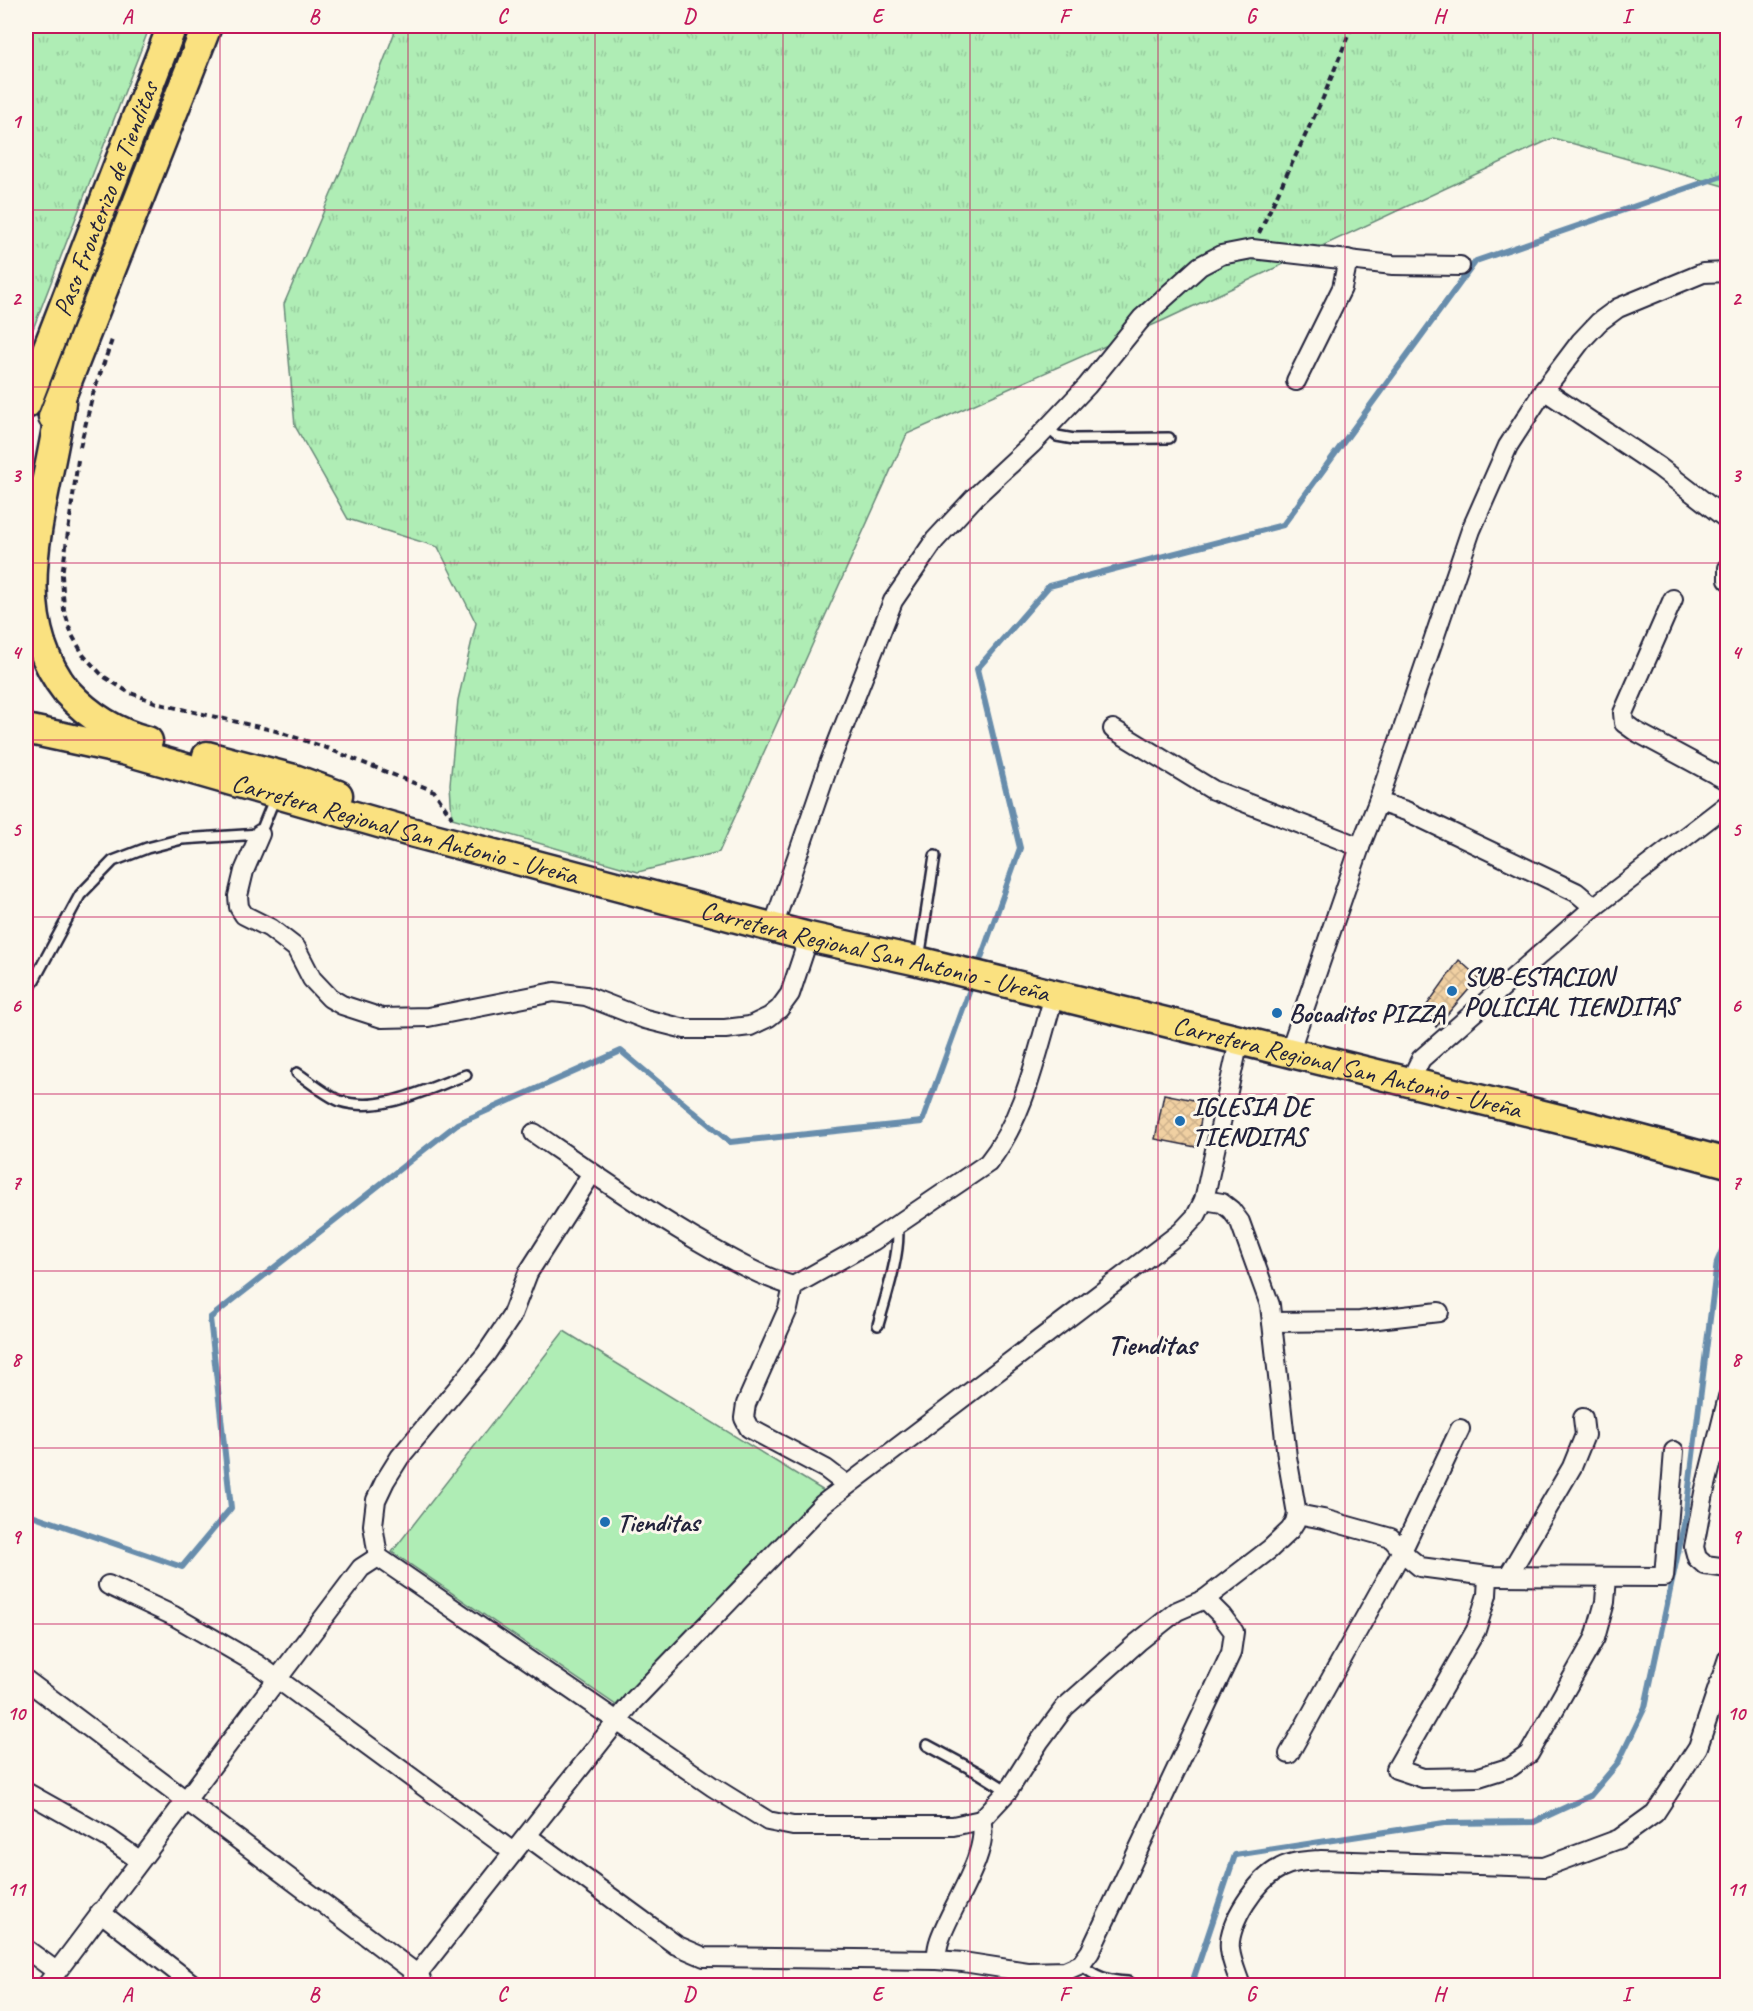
<svg xmlns="http://www.w3.org/2000/svg" width="1753" height="2011" viewBox="0 0 1753 2011" font-family="Caveat,sans-serif">
  <style>
    .grass { fill: url(#grass-tufts); stroke: #688878; stroke-width: 1.5 }
    .garden { fill: #afedb5; stroke: #688878; stroke-width: 1.5 }
    .lines { fill: none; stroke-linecap: round; stroke-linejoin: round }
    .stream { stroke: #688dac; stroke-width: 6 }
    .building { fill: url(#building-cross-hatch); stroke: #22223b; stroke-width: 1.5 }
    .lane-casing { stroke: #22223b; stroke-width: 14 }
    .street-casing { stroke: #22223b; stroke-width: 22 }
    .primary-casing { stroke: #22223b; stroke-width: 33 }
    .path { stroke: #22223b; stroke-width: 4; stroke-dasharray: 6 4.5; stroke-linecap: butt }
    .lane { stroke: #fbf7ec; stroke-width: 9 }
    .street { stroke: #fbf7ec; stroke-width: 18 }
    .primary { stroke: #fae180; stroke-width: 28 }
    .grid { fill: none; stroke: #c2185b; stroke-width: 1.5; stroke-opacity: 0.55 }
    .poi-dot { fill: #1f6fb2; stroke: #fbf7ec; stroke-width: 2 }
    .labels { text-anchor: middle; stroke-width: 6; stroke-linejoin: round; paint-order: stroke }
    .street-label { font-size: 26px; fill: #22223b; stroke: #fbf7ec }
    .poi-label { font-size: 26px; font-weight: bold; fill: #22223b; stroke: #fbf7ec; text-anchor: start }
    .quarter-label { font-size: 28px; font-weight: bold; fill: #22223b; stroke: #fbf7ec }
    .neatline { fill: none; stroke: #c2185b; stroke-width: 2 }
    .grid-label { font-size: 20px; text-anchor: middle; font-weight: bold; fill: #c2185b }
  </style>
  <defs>
    <pattern id="grass-tufts" width="24" height="20" patternUnits="userSpaceOnUse" patternTransform="scale(1.5)"><rect width="24" height="20" fill="#afedb5"/><path d="M3 7l-1-3M5 7V3M7 7l1-3M15 17l-1-3M17 17v-4M19 17l1-3" fill="none" stroke="#96cb9d"/></pattern>
    <pattern id="building-cross-hatch" width="8" height="8" patternUnits="userSpaceOnUse" patternTransform="scale(1.5)"><rect width="8" height="8" fill="#f0d0a2"/><path d="M0 0l8 8M0 8l8-8" fill="none" stroke="#ceb28c"/></pattern>
  </defs>
  <rect width="100%" height="100%" fill="#fbf7ec"/>
  <filter id="ink" filterUnits="userSpaceOnUse"><feTurbulence type="fractalNoise" baseFrequency=".0167" numOctaves="2"/><feDisplacementMap in="SourceGraphic" scale="12" xChannelSelector="R" yChannelSelector="G"/><feConvolveMatrix kernelMatrix="1 2 1 2 8 2 1 2 1" color-interpolation-filters="sRGB"/></filter>
  <g filter="url(#ink)">
    <g class="grass">
      <path d="M26,26H150L26,347Z"/>
      <path d="M397,26H1727V187L1553,138L1164,320L907,434L719,852L638,872L452,818L450,784L458,700L476,623L438,547L348,519L295,426L284,304L349,152Z"/>
    </g>
    <path class="garden" d="M564,1331L824,1491L616,1705L392,1552Z"/>
    <g class="lines">
      <g class="stream">
        <path d="M977,969L1020,848L977,669L1049,586L1283,525L1476,261L1728,174"/>
        <path d="M26,1513L182,1567L231,1508L210,1318L457,1124L621,1051L730,1142L922,1122L973,981"/>
        <path d="M1201,1986L1194,1977L1235,1855L1444,1823L1534,1822L1590,1796L1618,1763L1645,1707L1685,1520L1717,1262L1728,1237"/>
      </g>
    </g>
    <g class="building">
      <path d="M1459,960L1479,978L1436,1027L1427,1005Z"/>
      <path d="M1164,1094L1204,1102L1196,1147L1155,1139Z"/>
    </g>
    <g class="lines">
      <g class="lane-casing">
        <g id="lane">
          <path d="M1048,428L1057,436L1074,439L1169,438"/>
          <path d="M919,959L935,856"/>
          <path d="M26,995L80,895L113,861L147,848L182,839L260,834L275,797"/>
          <path d="M297,1073C309,1081 327,1096 340,1101C381,1114 428,1088 466,1075"/>
          <path d="M878,1325C885,1300 902,1249 897,1225"/>
          <path d="M927,1745L979,1773L1008,1791"/>
          <path d="M1081,1964C1094,1977 1109,1981 1128,1982"/>
        </g>
      </g>
      <g class="street-casing">
        <g id="street">
          <path d="M1296,381L1342,288L1348,259"/>
          <path d="M1544,390L1659,467L1728,520"/>
          <path d="M1728,568V580"/>
          <path d="M1673,599L1623,713L1624,723L1635,731L1728,781"/>
          <path d="M1113,729L1213,790L1360,847"/>
          <path d="M1378,802L1406,811L1576,892L1594,907"/>
          <path d="M260,834L244,871L238,896L239,907L244,915L270,928L296,948L312,979L330,998L342,1005L382,1018L428,1017L554,992L586,996L645,1019L685,1029H725L750,1026L769,1017L779,1009L790,994L809,937"/>
          <path d="M773,927L829,764L893,601L935,540L975,497L1032,444L1087,386L1142,318L1200,266L1221,255L1252,249L1393,265L1460,266"/>
          <path d="M1289,1053L1360,847L1378,802L1471,530L1508,446L1544,390L1581,341L1599,322L1618,308L1703,273L1728,272"/>
          <path d="M1409,1083L1421,1059L1594,907L1728,804"/>
          <path d="M534,1133C585,1168 636,1204 690,1236C723,1255 756,1275 793,1286L873,1241L988,1163C1025,1117 1037,1052 1054,996"/>
          <path d="M592,1173L528,1273L511,1317L486,1354L400,1457L385,1481L376,1500L373,1525L378,1557L713,1787L768,1821L793,1826H953L981,1820L1008,1791L1039,1742L1065,1707L1138,1642L1177,1611L1205,1599L1270,1549L1290,1530L1295,1522L1297,1514L1287,1457L1270,1305L1240,1222L1231,1210L1222,1203L1204,1200"/>
          <path d="M793,1286L788,1309L746,1404L744,1418L749,1428L826,1469L847,1485"/>
          <path d="M1272,1322L1360,1321L1439,1312"/>
          <path d="M1728,1397L1704,1493L1694,1547L1697,1558L1705,1565L1728,1568"/>
          <path d="M1297,1514L1323,1519L1391,1538L1409,1558L1420,1567L1488,1576L1664,1577L1674,1451"/>
          <path d="M1488,1576L1487,1595L1476,1630L1396,1769L1423,1778L1479,1777L1511,1767L1529,1754L1595,1638L1605,1602L1607,1577"/>
          <path d="M1508,1576L1572,1467L1585,1435L1583,1418"/>
          <path d="M108,1585L174,1616L257,1664L513,1852"/>
          <path d="M26,1680L417,1974L420,1977L423,1985"/>
          <path d="M1289,1754L1402,1551L1460,1429"/>
          <path d="M26,1792L108,1838L139,1860"/>
          <path d="M527,1836L676,1945L704,1957L936,1960L963,1962L1028,1972L1065,1971L1081,1964L1090,1952L1231,1653L1234,1632L1222,1616L1205,1599"/>
          <path d="M100,1912L195,1986"/>
          <path d="M26,1949L56,1971"/>
          <path d="M936,1960C937,1954 937,1948 939,1942C949,1909 991,1853 981,1820"/>
          <path d="M46,1986L361,1568L378,1557"/>
          <path d="M408,1986L633,1701L823,1504L1181,1232L1196,1216L1204,1200L1239,1041"/>
          <path d="M1241,1986C1237,1974 1231,1961 1230,1949C1227,1924 1257,1879 1280,1868C1293,1861 1307,1861 1321,1860L1544,1867L1619,1839L1655,1813L1698,1747L1728,1658"/>
        </g>
      </g>
      <g class="primary-casing">
        <g id="primary">
          <path d="M61,402C49,498 0,608 67,692C89,716 115,733 148,741"/>
          <path id="s1" d="M26,404L172,26"/>
          <path d="M53,417L207,26"/>
          <path id="s2" d="M26,729L123,750L407,831L809,937L918,961L1608,1131L1728,1163"/>
          <path d="M207,756L294,779L338,795"/>
        </g>
      </g>
      <g class="path">
        <path d="M1259,233L1323,98L1352,26"/>
        <path d="M80,447L93,394L113,337"/>
        <path d="M78,460L62,575L64,610L72,635L84,656L103,676L128,692L160,704L276,731L324,747L434,791L452,818"/>
      </g>
      <use href="#lane" class="lane"/>
      <use href="#street" class="street"/>
      <use href="#primary" class="primary"/>
    </g>
  </g>
  <path class="grid" d="M220,26V1986M408,26V1986M595,26V1986M783,26V1986M970,26V1986M1158,26V1986M1345,26V1986M1533,26V1986M26,210H1728M26,387H1728M26,563H1728M26,740H1728M26,917H1728M26,1094H1728M26,1271H1728M26,1448H1728M26,1624H1728M26,1801H1728"/>
  <g class="poi-dot">
    <circle cx="1452" cy="991" r="6"/>
    <circle cx="1277" cy="1013" r="6"/>
    <circle cx="1180" cy="1121" r="6"/>
    <circle cx="605" cy="1522" r="6"/>
  </g>
  <g class="labels">
    <g class="street-label">
      <text dy="9" stroke="none"><textPath href="#s1" startOffset="220">Paso Fronterizo de Tienditas</textPath></text>
      <text dy="9" stroke="none"><textPath href="#s2" startOffset="392">Carretera Regional San Antonio - Ureña</textPath></text>
      <text dy="9" stroke="none"><textPath href="#s2" startOffset="878">Carretera Regional San Antonio - Ureña</textPath></text>
      <text dy="9" stroke="none"><textPath href="#s2" startOffset="1364">Carretera Regional San Antonio - Ureña</textPath></text>
    </g>
    <g class="poi-label">
      <text x="1464" y="985">SUB-ESTACION<tspan x="1464" dy="30">POLICIAL TIENDITAS</tspan></text>
      <text x="1289" y="1022">Bocaditos PIZZA</text>
      <text x="1192" y="1115">IGLESIA DE<tspan x="1192" dy="30">TIENDITAS</tspan></text>
      <text x="617" y="1531">Tienditas</text>
    </g>
    <g class="quarter-label">
      <text x="1152" y="1354">Tienditas</text>
    </g>
  </g>
  <rect width="1753" height="2011" fill="none" stroke="#fbf7ec" stroke-width="66"/>
  <rect x="33" y="33" width="1687" height="1945" class="neatline"/>
  <g class="grid-label">
    <text x="127" y="23">A</text>
    <text x="314" y="23">B</text>
    <text x="502" y="23">C</text>
    <text x="689" y="23">D</text>
    <text x="877" y="23">E</text>
    <text x="1064" y="23">F</text>
    <text x="1251" y="23">G</text>
    <text x="1439" y="23">H</text>
    <text x="1626" y="23">I</text>
    <text x="16" y="128">1</text>
    <text x="1736" y="128">1</text>
    <text x="16" y="305">2</text>
    <text x="1736" y="305">2</text>
    <text x="16" y="482">3</text>
    <text x="1736" y="482">3</text>
    <text x="16" y="659">4</text>
    <text x="1736" y="659">4</text>
    <text x="16" y="836">5</text>
    <text x="1736" y="836">5</text>
    <text x="16" y="1012">6</text>
    <text x="1736" y="1012">6</text>
    <text x="16" y="1189">7</text>
    <text x="1736" y="1189">7</text>
    <text x="16" y="1366">8</text>
    <text x="1736" y="1366">8</text>
    <text x="16" y="1543">9</text>
    <text x="1736" y="1543">9</text>
    <text x="16" y="1720">10</text>
    <text x="1736" y="1720">10</text>
    <text x="16" y="1896">11</text>
    <text x="1736" y="1896">11</text>
    <text x="127" y="2001">A</text>
    <text x="314" y="2001">B</text>
    <text x="502" y="2001">C</text>
    <text x="689" y="2001">D</text>
    <text x="877" y="2001">E</text>
    <text x="1064" y="2001">F</text>
    <text x="1251" y="2001">G</text>
    <text x="1439" y="2001">H</text>
    <text x="1626" y="2001">I</text>
  </g>
</svg>
